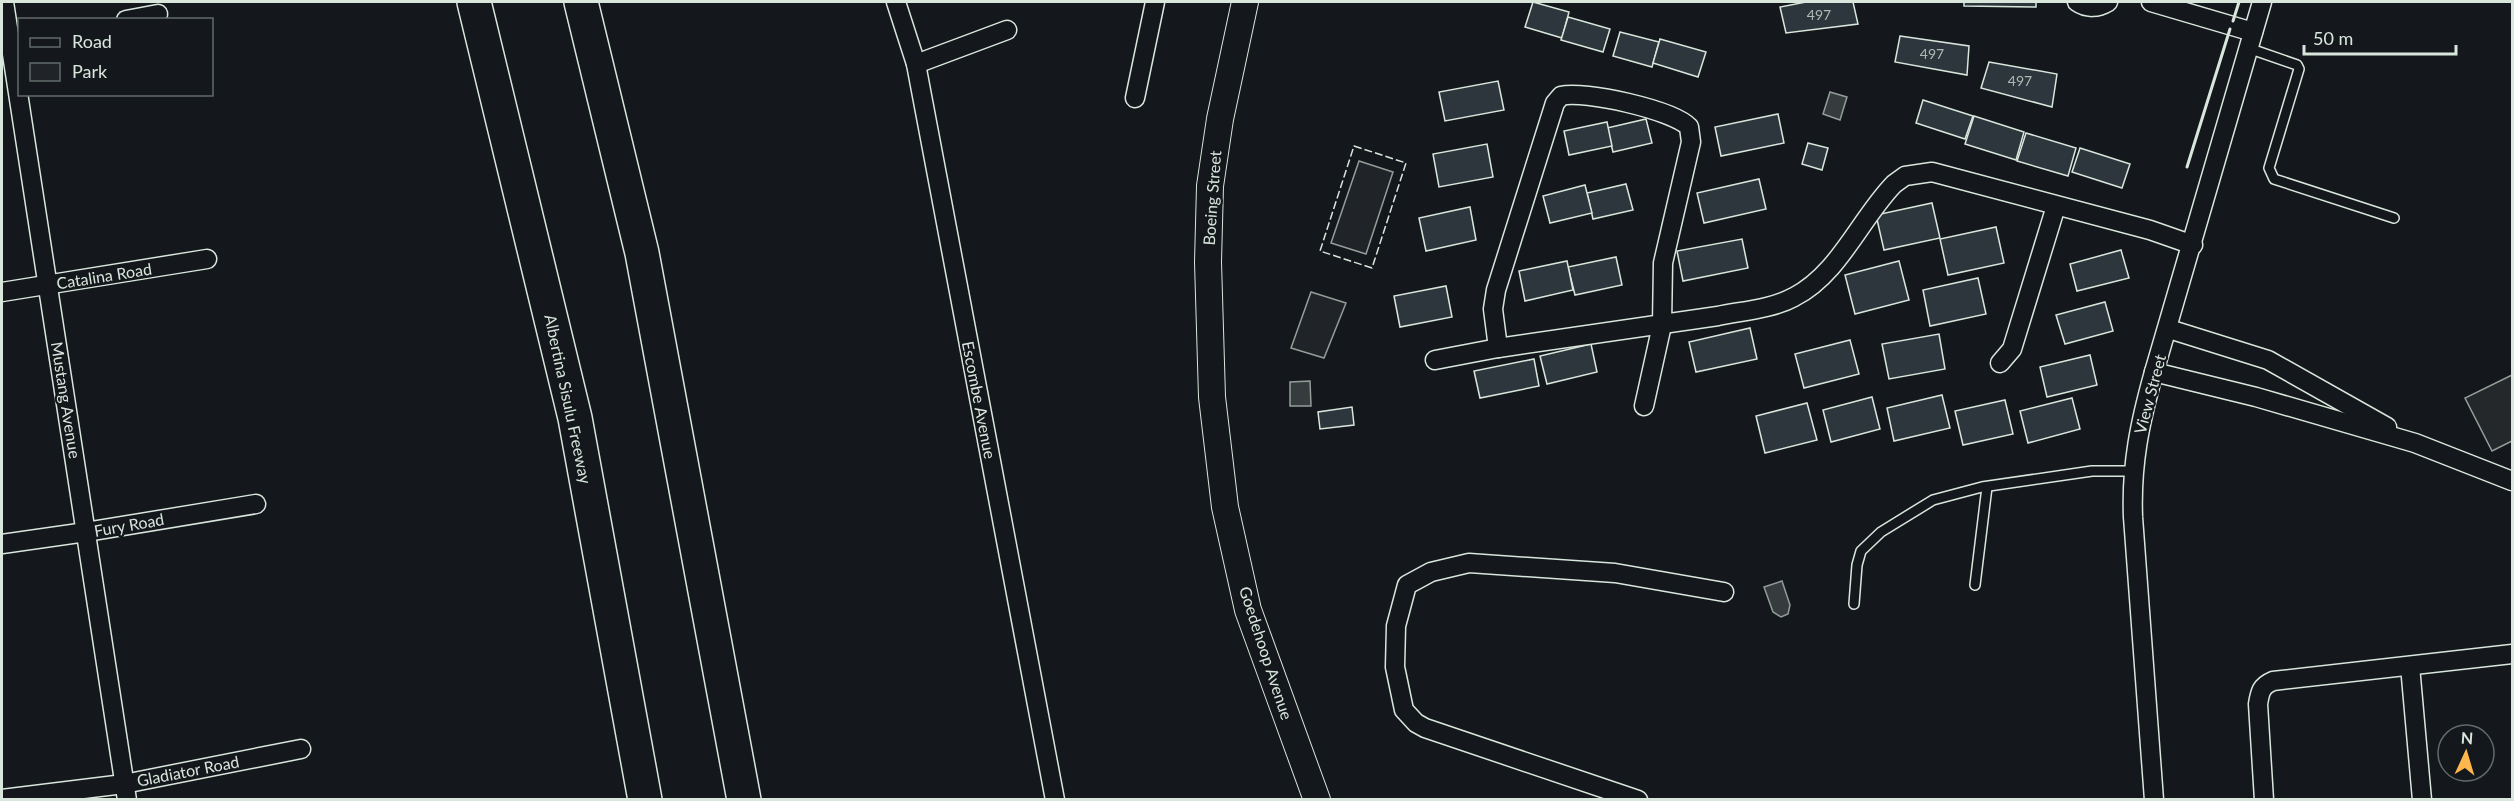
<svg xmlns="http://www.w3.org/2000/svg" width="2514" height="801" viewBox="0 0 2514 801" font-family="Lato,sans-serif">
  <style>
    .green { fill: #202428; stroke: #939e99; stroke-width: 1.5 }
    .parking { fill: #24282b; stroke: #939e99; stroke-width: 1.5 }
    .water { fill: #363b3e; stroke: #939e99; stroke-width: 1.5 }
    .building { fill: #2c363c; stroke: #d8e6dc; stroke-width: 1.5 }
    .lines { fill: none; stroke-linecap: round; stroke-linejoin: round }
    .lane-casing { stroke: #d8e6dc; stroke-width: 12 }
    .street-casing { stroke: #d8e6dc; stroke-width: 21 }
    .secondary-casing { stroke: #d8e6dc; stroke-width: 28 }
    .highway-casing { stroke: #d8e6dc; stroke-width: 36 }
    .lane { stroke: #14181c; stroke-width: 9 }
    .street { stroke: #14181c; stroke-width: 18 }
    .secondary { stroke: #14181c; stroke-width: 26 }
    .highway { stroke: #14181c; stroke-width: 33 }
    .fence { stroke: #d8e6dc; stroke-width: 1.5; stroke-dasharray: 8 3; stroke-linecap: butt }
    .wall { stroke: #d8e6dc; stroke-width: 3 }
    .labels { text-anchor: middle; stroke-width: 4.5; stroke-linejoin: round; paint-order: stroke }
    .number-label { font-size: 14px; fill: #adbab4 }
    .street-label { font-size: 16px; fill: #d8e6dc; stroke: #14181c }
  </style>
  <rect width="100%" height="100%" fill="#14181c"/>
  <g class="green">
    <path d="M1359,161L1393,172L1366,254L1331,243Z"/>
    <path d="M1311,292L1346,303L1324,358L1291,348Z"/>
  </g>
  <path class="parking" d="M2512,375V441L2492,451L2465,398Z"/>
  <g class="water">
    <path d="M1830,92L1847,97L1840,120L1823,114Z"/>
    <path d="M1310,381L1311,406H1290V382Z"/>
    <path d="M1782,581L1790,605L1788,614L1781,617L1773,612L1764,587Z"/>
  </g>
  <g class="building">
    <path d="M1533,2L1569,12L1562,38L1525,27Z"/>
    <path d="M1806,2H1853L1858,24L1786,33L1780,7Z"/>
    <path d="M1964,2H2036V7L1964,6Z"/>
    <path d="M1568,17L1610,29L1603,52L1561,40Z"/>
    <path d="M1620,32L1659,42L1652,67L1613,56Z"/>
    <path d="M1900,36L1969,46L1967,75L1895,62Z"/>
    <path d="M1660,39L1706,52L1698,77L1653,63Z"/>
    <path d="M1989,62L2057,74L2052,107L1981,88Z"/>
    <path d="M1498,81L1504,110L1445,121L1439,92Z"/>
    <path d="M1923,100L1973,116L1965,139L1916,123Z"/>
    <path d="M1778,114L1784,143L1721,156L1715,127Z"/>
    <path d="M1974,116L2024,132L2016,160L1965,144Z"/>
    <path d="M1646,119L1652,143L1613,152L1607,128Z"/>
    <path d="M1607,122L1612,146L1569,155L1564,131Z"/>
    <path d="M2026,133L2076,148L2068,176L2017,161Z"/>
    <path d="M1808,143L1828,148L1822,170L1802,164Z"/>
    <path d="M1487,144L1493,177L1439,187L1433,154Z"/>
    <path d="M2080,148L2130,164L2122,188L2072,172Z"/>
    <path d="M1759,179L1766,209L1704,223L1697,193Z"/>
    <path d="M1626,184L1633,210L1593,219L1587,193Z"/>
    <path d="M1585,185L1592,213L1550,223L1543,196Z"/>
    <path d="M1932,203L1940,238L1884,250L1876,215Z"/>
    <path d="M1470,207L1476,240L1426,251L1419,218Z"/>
    <path d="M1996,227L2004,263L1948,275L1940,239Z"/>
    <path d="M1742,239L1748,268L1683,281L1677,251Z"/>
    <path d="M2121,250L2129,278L2077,291L2070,264Z"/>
    <path d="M1616,257L1622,285L1575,295L1568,267Z"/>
    <path d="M1567,261L1573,290L1525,301L1519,271Z"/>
    <path d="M1899,261L1909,300L1855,314L1845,275Z"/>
    <path d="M1978,278L1986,314L1930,326L1923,290Z"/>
    <path d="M1446,286L1452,317L1400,327L1394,296Z"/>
    <path d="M2105,302L2113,331L2065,344L2056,315Z"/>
    <path d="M1750,328L1757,359L1696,372L1689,342Z"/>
    <path d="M1939,334L1945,369L1889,379L1882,344Z"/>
    <path d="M1850,340L1859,374L1804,388L1795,354Z"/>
    <path d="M1591,344L1597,372L1547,384L1540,356Z"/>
    <path d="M2090,355L2097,385L2047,397L2040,367Z"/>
    <path d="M1534,359L1539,386L1480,398L1474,371Z"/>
    <path d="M1942,395L1950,428L1894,441L1887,408Z"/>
    <path d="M1872,397L1880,429L1831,442L1823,410Z"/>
    <path d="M2072,398L2080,429L2028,443L2020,411Z"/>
    <path d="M2005,400L2013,434L1963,445L1955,411Z"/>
    <path d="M1807,403L1817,440L1765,453L1756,416Z"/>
    <path d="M1352,407L1354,425L1320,429L1318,412Z"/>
  </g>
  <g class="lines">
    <g class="lane-casing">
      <g id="lane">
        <path d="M2248,48L2297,65L2299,69L2269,168L2274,179L2394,218"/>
        <path d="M1975,585L1987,487"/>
        <path d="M1854,604L1857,565L1861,551L1881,532L1933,500L1982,487L2092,471H2133"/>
      </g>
    </g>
    <g class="street-casing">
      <g id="street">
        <path d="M4,2L127,800"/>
        <path d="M896,2L916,64L1055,800"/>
        <path d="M2077,2C2087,9 2098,8 2108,2"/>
        <path d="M2151,2L2253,32"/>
        <path d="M126,20L158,14"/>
        <path d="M916,64L1007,30"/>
        <path d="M1135,98L1155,2"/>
        <path d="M2,292L207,259"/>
        <path d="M2169,329L2268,360L2387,427"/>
        <path d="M1498,348L1493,309L1496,290L1555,103L1561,96C1584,90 1673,110 1689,127L1691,142L1663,263L1662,325L1644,406"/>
        <path d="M1435,360L1498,348L1718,316C1742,311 1772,309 1794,297C1839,274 1860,219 1894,184L1905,176L1932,172L2150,230L2193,245"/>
        <path d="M2000,363L2012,349L2056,206"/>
        <path d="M2154,372L2256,397L2415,443L2512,481"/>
        <path d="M2,544L86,532L256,504"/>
        <path d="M2410,666L2422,800"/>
        <path d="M2,799L124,784L301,749"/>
        <path d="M1638,800L1425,728L1416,723L1404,710L1395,667L1396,626L1407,585L1431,572L1469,563L1615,573L1724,592"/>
        <path d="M2154,800L2133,517C2131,464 2140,422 2154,372L2262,2"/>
        <path d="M2264,800L2258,704C2260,692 2261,686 2273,681L2512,654"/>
      </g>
    </g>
    <g class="secondary-casing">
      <path id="secondary" d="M1245,2L1220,119L1210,186L1208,262L1212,397L1225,507L1248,610L1317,800"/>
    </g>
    <g class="highway-casing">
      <g id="highway">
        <path d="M474,2L575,418L645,800"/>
        <path d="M581,2L642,253L744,800"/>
      </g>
    </g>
    <use href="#lane" class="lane"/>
    <use href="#street" class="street"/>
    <use href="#secondary" class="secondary"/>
    <use href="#highway" class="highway"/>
    <path class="fence" d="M1354,146L1406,163L1372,268L1320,251Z"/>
    <g class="wall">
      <path d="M2233,21L2239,2"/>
      <path d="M2187,167L2230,29"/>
    </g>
  </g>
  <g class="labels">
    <g class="number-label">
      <text x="1819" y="20">497</text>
      <text x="1932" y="59">497</text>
      <text x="2020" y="86">497</text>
    </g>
    <g class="street-label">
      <text transform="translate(1212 198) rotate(-86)" y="6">Boeing Street</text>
      <text transform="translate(104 276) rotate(-9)" y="6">Catalina Road</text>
      <text transform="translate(2150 394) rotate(-75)" y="6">View Street</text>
      <text transform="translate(568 399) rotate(78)" y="6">Albertina Sisulu Freeway</text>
      <text transform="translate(66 400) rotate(81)" y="6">Mustang Avenue</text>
      <text transform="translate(979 400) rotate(79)" y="6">Escombe Avenue</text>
      <text transform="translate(129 525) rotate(-10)" y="6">Fury Road</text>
      <text transform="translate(1266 653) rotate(72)" y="6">Goedehoop Avenue</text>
      <text transform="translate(188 771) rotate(-11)" y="6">Gladiator Road</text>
    </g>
  </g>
  <rect width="2514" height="801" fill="none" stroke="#d8e6dc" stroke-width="6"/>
  <rect x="18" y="18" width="195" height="78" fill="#14181c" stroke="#626a69" stroke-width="1.5"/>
  <rect x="30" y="38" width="30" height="9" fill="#14181c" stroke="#626a69" stroke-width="1.5"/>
  <text x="72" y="48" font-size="18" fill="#d8e6dc">Road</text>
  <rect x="30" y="63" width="30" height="18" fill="#202428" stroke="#626a69" stroke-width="1.5"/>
  <text x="72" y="78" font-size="18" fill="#d8e6dc">Park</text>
  <g transform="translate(2466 753) rotate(4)"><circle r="28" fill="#14181c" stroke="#626a69" stroke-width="1.5"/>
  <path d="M0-4.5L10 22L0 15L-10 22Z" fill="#ffb74d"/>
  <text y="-9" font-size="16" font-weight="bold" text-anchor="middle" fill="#d8e6dc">N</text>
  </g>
  <path d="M2304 45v9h152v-9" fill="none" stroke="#d8e6dc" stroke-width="3"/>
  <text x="2313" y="45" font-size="18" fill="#d8e6dc" stroke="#14181c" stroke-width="4.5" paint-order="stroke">50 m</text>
</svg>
